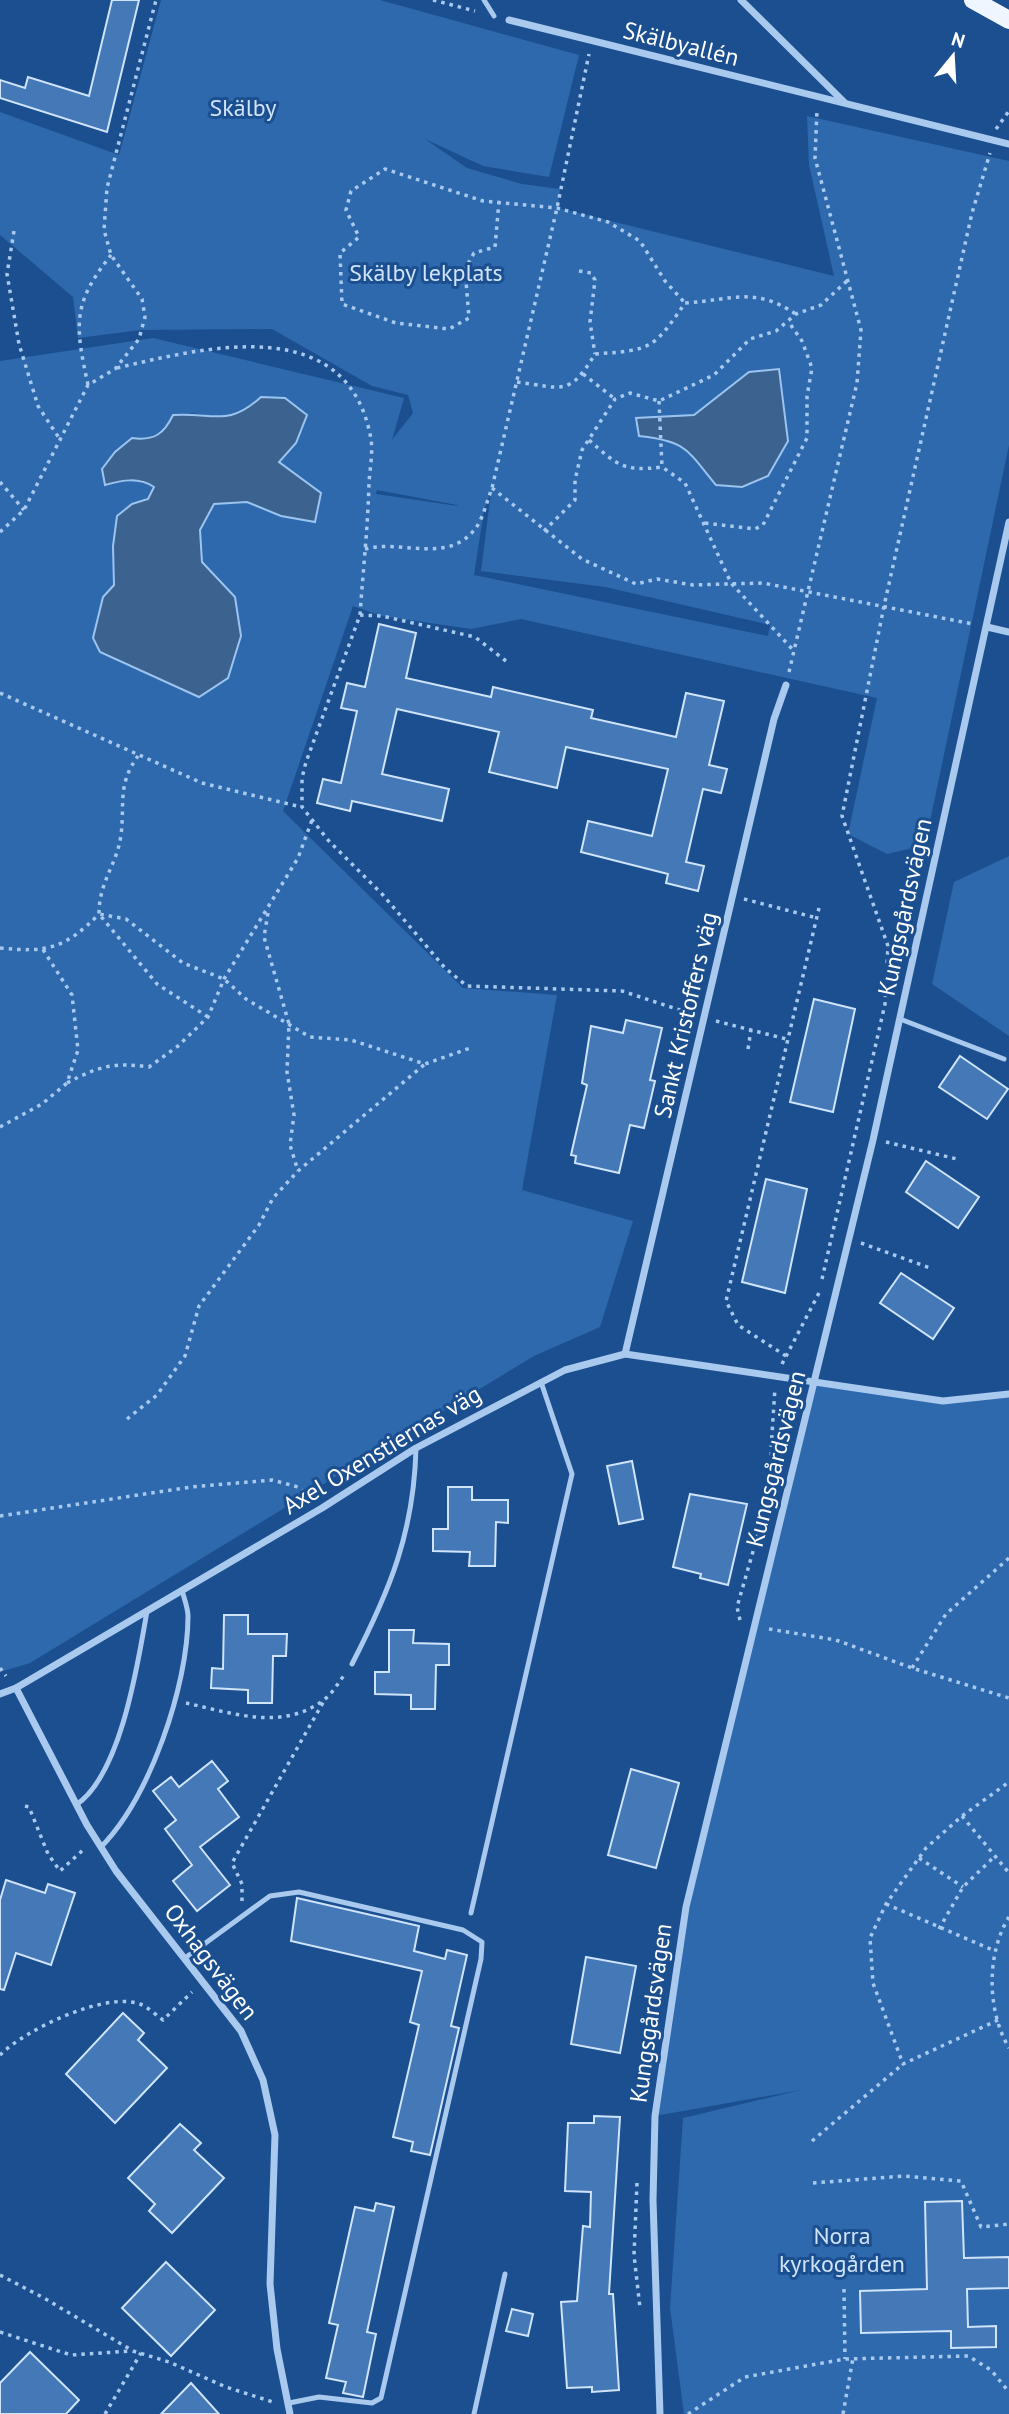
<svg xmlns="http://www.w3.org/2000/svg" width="1009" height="2414" viewBox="0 0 1009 2414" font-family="'PT Sans',sans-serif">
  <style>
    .green { fill: #2e69ad; fill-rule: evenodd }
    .water { fill: #3c6290; stroke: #9cc4f0; stroke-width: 2 }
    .building { fill: #4478b7; stroke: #cfe3fa; stroke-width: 2 }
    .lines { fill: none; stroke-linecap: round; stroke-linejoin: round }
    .path { stroke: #a9c9ee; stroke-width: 3.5; stroke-dasharray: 3.5 5; stroke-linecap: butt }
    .service { stroke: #a9c9ee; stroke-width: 5 }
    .minor { stroke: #a9c9ee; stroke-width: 7 }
    .primary { stroke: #f0f6ff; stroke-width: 18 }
    .labels { text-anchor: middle; stroke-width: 6; stroke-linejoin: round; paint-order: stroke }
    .street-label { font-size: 24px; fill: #fff; stroke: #1b4f8f }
    .park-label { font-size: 24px; fill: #cfe3fa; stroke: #1b4f8f }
  </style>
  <rect width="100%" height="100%" fill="#1b4f8f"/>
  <g class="green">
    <path d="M161,0H380L579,55L549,177L483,166L425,139L467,168L522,184L560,189L558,208L834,276L809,165L807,116L1009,161V445L925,845L887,854L848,834L877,698L521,619L471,629L382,616L353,606L283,811L463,988L557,995L522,1190L633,1221L600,1327L534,1356L30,1663L0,1672V361L153,338L404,398L392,440L413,413L408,395L372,386L272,329L141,330L78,338L73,297L0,235V112L119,155ZM261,397L296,443L279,462L321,493L281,516L247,502L214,503L200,530L202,562L235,598L241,636L199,697L100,652L103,597L114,585L132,504L148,499L155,487L143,480L120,481L147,440L191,413L227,418L245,412ZM377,490L457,505L458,506L376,494ZM491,492L481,571L605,587L770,625L768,636L474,575L484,510Z"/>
    <path d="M1009,856V1036L932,984L954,882Z"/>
    <path d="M814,1384L943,1401L1009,1394V2414H684L670,2308L683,2118L801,2090L655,2116L686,1907Z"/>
  </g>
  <g class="water">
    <path d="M779,369L788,441L768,476L742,487L716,485C687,450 687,441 639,436L636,418L694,415L749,372Z"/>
    <path d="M261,397L285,398L307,415L296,443L279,462L321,493L315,522L281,516L247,502L214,504L200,530L202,562L235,597L241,636L228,678L199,697L100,652L93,638L103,597L114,585L113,546L117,516L132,504L148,499L154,487C139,477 122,480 105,485L102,469L115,452L132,438C154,441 164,434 173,415C214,412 227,428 261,397Z"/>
  </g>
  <g class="building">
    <path d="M112,0H139L107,132L0,98V80L25,88L28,77L89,96Z"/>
    <path d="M379,624L416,633L406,678L491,697L493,687L593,710L591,718L676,737L686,693L724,701L709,765L727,769L721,793L703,789L686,862L704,866L698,891L666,883L668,874L581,852L588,821L652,836L668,769L566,747L557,788L489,772L499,732L397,709L382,774L449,789L442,821L352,801L350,811L317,803L323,779L341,783L357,711L341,708L347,683L365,687Z"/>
    <path d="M814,999L855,1009L833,1112L790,1102Z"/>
    <path d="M626,1020L662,1028L650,1080L655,1081L644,1128L630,1125L619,1173L575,1163L576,1156L571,1155L587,1085L582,1083L591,1026L623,1033Z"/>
    <path d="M960,1056L1008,1089L987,1119L939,1087Z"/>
    <path d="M926,1161L979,1197L958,1228L906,1192Z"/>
    <path d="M766,1179L807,1189L785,1293L742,1282Z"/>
    <path d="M901,1273L954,1308L933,1339L880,1303Z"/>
    <path d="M632,1461L643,1519L619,1524L607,1466Z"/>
    <path d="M448,1487H472V1500H508V1523L496,1522L495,1566H469L470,1552L433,1551V1529H448Z"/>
    <path d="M690,1494L747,1504L728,1585L700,1578L701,1574L673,1567Z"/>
    <path d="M224,1615H248V1634H287L286,1656H273L272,1703H248V1690L211,1688L212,1668L223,1669Z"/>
    <path d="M389,1630H414L413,1643L449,1644V1665H436L435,1709H411V1695L375,1694V1672H389Z"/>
    <path d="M212,1761L228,1781L218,1789L239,1817L200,1847L230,1885L197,1911L173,1881L192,1865L165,1829L176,1820L153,1791L171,1777L179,1787Z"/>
    <path d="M631,1769L679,1783L656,1868L608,1855Z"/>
    <path d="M6,1880L45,1893L48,1884L75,1893L51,1965L16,1953L4,1990L0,1989V1900Z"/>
    <path d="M297,1898L419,1926L414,1951L445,1959L447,1950L467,1955L451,2026L459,2028L430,2155L411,2151L413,2142L393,2137L419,2025L410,2022L422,1971L291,1941Z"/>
    <path d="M586,1957L636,1966L620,2053L571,2044Z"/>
    <path d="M123,2013L144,2033L138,2040L167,2068L115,2123L66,2074Z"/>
    <path d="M594,2116L620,2117L609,2294H613L619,2390L592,2392V2387L567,2388L561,2302L577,2301L583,2226L590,2227L591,2192L565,2191L568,2123H594Z"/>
    <path d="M180,2124L201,2143L194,2150L224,2178L172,2233L149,2211L155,2204L128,2178Z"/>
    <path d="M962,2201L964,2258L1009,2257V2288L967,2289L968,2327L996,2326V2347L951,2348V2331L861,2333L860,2291L927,2289L925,2202Z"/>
    <path d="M376,2203L394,2207L367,2332L376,2334L363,2397L343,2393L346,2382L326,2378L338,2325L329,2323L355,2207L374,2211Z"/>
    <path d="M166,2262L215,2310L171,2356L122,2308Z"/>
    <path d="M512,2309L533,2314L528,2336L506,2331Z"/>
    <path d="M30,2352L79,2400L66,2414H0V2383Z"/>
    <path d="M191,2383L219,2414H161Z"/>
  </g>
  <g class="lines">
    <g class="path">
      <path d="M433,0L475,11"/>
      <path d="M996,129L1009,111"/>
      <path d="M499,201L495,247L474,253L465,269L469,318L449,329L396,323L342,304L340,253L359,237L346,210L351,191L385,169L483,201L557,208L608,222L640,241L665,281L685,303"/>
      <path d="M14,231L7,274L19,344L38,406L61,441"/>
      <path d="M579,271L591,273L595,280L590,322L595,354"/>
      <path d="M117,368C206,347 348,311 371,439C373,452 370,469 369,482C368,526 363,571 360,615"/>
      <path d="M583,374L615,399"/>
      <path d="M517,382C563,388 569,397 595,354C651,350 653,350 685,303C733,300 753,286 796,314"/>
      <path d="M88,385C75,325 72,304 111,255"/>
      <path d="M659,401L662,467"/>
      <path d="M589,440C617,465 623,472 662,467L685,483L731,583L795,652"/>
      <path d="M0,482L24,510"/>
      <path d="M492,488L582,559L636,584L657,579L693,585L763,583L973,624"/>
      <path d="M705,523L755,529L763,525L807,438V396L812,368L802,341L788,321"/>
      <path d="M544,531L575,500V480L582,450L615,399L630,393L659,401L714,375L750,339L776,331L796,314L821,305L849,279"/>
      <path d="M0,532L24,510L88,385L115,369L139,339L145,317L142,299L111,255L104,230L107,188L156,0"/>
      <path d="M365,549C401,539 447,565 475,529C483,519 487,501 492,488L557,208L589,54"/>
      <path d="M506,661L475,637L382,616L360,615L306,762L302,778V807L328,840L383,895L445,968L467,986L622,991L692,1014"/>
      <path d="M789,672L857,383L861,330L815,158L817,110"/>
      <path d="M0,693L202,783L301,807"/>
      <path d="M744,899L817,918"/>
      <path d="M268,913L264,937L289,1024L287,1072L294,1115L290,1145L298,1171"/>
      <path d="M0,948C47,953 66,948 99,914C99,881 117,865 121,835C125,803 117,785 138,756"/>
      <path d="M208,1017L157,984L99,914L126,919L183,963L224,979L246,999L310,1037L351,1040L425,1064L473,1047"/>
      <path d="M716,1021L790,1040"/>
      <path d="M748,1049L751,1030"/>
      <path d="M67,1083C99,1066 114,1062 149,1067L178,1046L208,1017L224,979L298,858L312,820"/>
      <path d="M0,1127L42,1104L67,1083L78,1050L72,995L42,948"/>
      <path d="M886,1142L957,1159"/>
      <path d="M861,1243L933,1269"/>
      <path d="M822,1279L885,1004L888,946L842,816L884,606L972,213L990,153"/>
      <path d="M786,1356L738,1325L726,1301L819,908"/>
      <path d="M782,1364L819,1293"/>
      <path d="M127,1419L157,1395L185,1356L199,1306L259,1225L273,1198L298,1171L425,1064"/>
      <path d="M0,1516L191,1487L272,1480L298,1487L312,1499"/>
      <path d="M740,1620L737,1607L773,1482L771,1449L775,1388"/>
      <path d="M769,1629L836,1640L912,1668L1009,1698"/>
      <path d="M0,1668L6,1676"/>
      <path d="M912,1668L946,1614L1009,1558"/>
      <path d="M186,1703C232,1713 283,1732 325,1699C333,1693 339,1681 346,1673"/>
      <path d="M25,1806L29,1807L48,1854L60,1871L83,1850"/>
      <path d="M962,1816L1009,1873"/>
      <path d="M919,1858L963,1887"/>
      <path d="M242,1901V1884L232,1863L325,1699"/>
      <path d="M886,1904L995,1951"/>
      <path d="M1009,1917C986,1954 987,2011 1009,2048"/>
      <path d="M939,1929L963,1887L995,1856"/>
      <path d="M998,2020L903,2064L873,1983L870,1938L886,1904L926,1848L962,1816L1009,1782"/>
      <path d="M0,2055C25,2030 105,1991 140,2004C148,2007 156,2015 163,2020L192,1992"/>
      <path d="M812,2141L903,2064"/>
      <path d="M637,2183L634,2255L640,2308"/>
      <path d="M813,2183L904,2176L961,2181L981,2227L1009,2224"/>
      <path d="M0,2275L44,2298L133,2351L169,2362L226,2387L273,2402"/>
      <path d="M844,2289L845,2359"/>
      <path d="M0,2332L71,2355L131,2351"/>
      <path d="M105,2414L141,2353"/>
      <path d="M688,2414L745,2377L845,2359L968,2356L991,2370L1009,2392"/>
      <path d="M843,2414L853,2358"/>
    </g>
    <g class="service">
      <path d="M484,0L494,16"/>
      <path d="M900,1019L1004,1059"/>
      <path d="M352,1664C390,1590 414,1532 416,1448"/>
      <path d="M76,1805C121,1775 138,1663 147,1611"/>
      <path d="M101,1847C150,1797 188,1686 188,1616C188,1608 184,1598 182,1590"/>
      <path d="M471,1913L572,1474L541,1382"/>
      <path d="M185,1958L270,1896L299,1892L463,1930L482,1942L481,1959L381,2398L372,2403L319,2397L289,2403"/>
      <path d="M474,2414L505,2274"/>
    </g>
    <g class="minor">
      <path d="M741,0L844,102"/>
      <path d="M509,20L1009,144"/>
      <path d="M987,627L1009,632"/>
      <path d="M625,1354L774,719L786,685"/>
      <path d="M16,1688L87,1825L116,1871L241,2031L263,2080L275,2135L270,2284L277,2349L290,2414"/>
      <path d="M0,1694L16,1688L322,1508L416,1448L565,1370L625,1354L943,1401L1009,1394"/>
      <path d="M660,2414L653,2200L655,2116L686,1907L873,1140L1009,522"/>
    </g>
    <path class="primary" d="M973,0L1009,20"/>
  </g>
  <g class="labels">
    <g class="street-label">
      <text transform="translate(681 44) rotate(14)" y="8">Skälbyallén</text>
      <text transform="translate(905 907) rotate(-78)" y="8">Kungsgårdsvägen</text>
      <text transform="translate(686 1015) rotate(-77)" y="8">Sankt Kristoffers väg</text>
      <text transform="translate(382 1450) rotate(-31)" y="8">Axel Oxenstiernas väg</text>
      <text transform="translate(776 1459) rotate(-76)" y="8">Kungsgårdsvägen</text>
      <text transform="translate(211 1962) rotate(53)" y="8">Oxhagsvägen</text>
      <text transform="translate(651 2013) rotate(-82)" y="8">Kungsgårdsvägen</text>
    </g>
    <g class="park-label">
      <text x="243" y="116">Skälby</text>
      <text x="426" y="281">Skälby lekplats</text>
      <text x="842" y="2244">Norra<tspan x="842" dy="28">kyrkogården</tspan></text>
    </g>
  </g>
  <g transform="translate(953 56) rotate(18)" stroke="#1b4f8f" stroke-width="5" paint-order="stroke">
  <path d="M0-5L12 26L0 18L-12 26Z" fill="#ffffff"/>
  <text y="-10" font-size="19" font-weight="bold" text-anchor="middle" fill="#ffffff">N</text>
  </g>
</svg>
